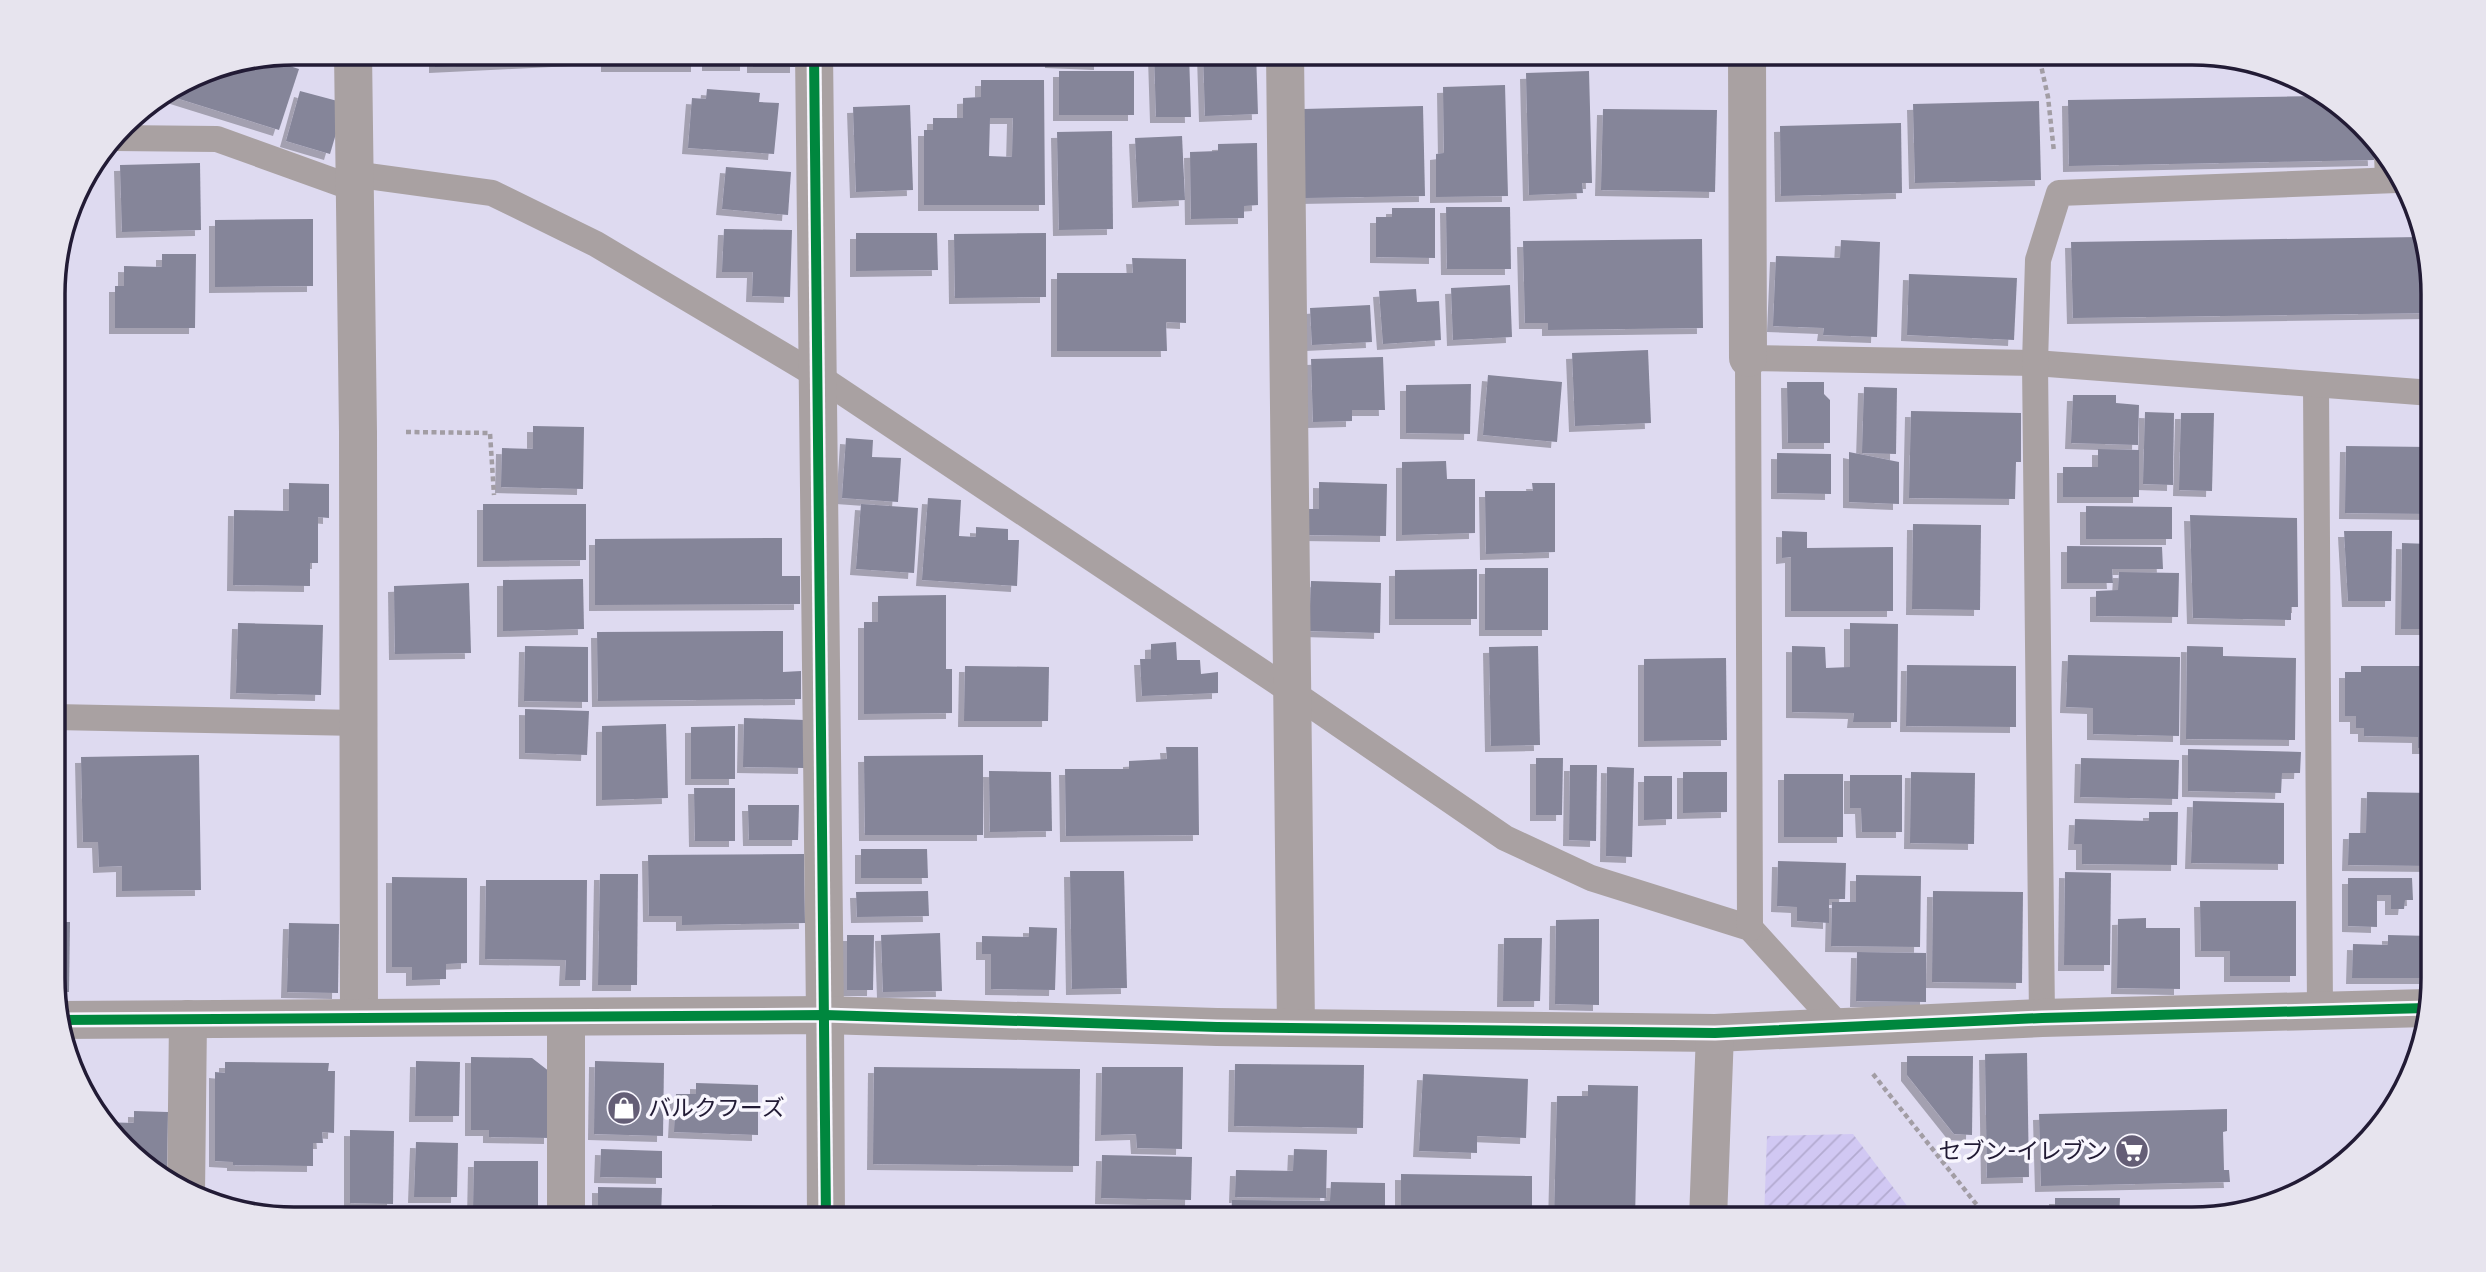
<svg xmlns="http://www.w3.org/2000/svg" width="2486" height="1272" viewBox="0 0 2486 1272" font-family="'Fira Sans Condensed','Noto Sans JP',sans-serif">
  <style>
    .garden { fill: url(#garden-furrows) }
    .building { fill: #858599; fill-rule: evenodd; filter: url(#shadow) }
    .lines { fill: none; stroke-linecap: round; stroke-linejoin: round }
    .path { stroke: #a29da4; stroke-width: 4.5; stroke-dasharray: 5 3.5; stroke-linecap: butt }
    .service { stroke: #a9a1a2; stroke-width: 26 }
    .minor { stroke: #a9a1a2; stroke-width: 38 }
    .tertiary { stroke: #a9a1a2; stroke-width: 38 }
    .cycleway-casing { stroke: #f8f6fe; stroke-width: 15 }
    .cycleway { stroke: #00873e; stroke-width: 10 }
    .labels { text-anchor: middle; stroke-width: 7; stroke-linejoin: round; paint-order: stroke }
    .poi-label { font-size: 23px; fill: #221b35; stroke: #f8f6fe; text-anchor: start }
    .rim { fill: none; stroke: #221b35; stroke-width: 3.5 }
  </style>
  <defs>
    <pattern id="garden-furrows" width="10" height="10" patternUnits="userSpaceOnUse" patternTransform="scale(1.75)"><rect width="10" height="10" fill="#d1c8f3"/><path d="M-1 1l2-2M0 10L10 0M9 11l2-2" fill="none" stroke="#b3abd1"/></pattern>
    <filter id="shadow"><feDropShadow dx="-6" dy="6" stdDeviation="0" flood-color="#0004"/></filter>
  </defs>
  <rect width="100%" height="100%" fill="#dedaf0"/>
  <path class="garden" d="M1853,1134L1917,1219H1764L1767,1136Z"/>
  <g class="building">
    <path d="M309,52H334V60H318Z"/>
    <path d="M388,52H577L578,60L435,67V58L388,60Z"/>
    <path d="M587,52H697V66H607V58H587Z"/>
    <rect x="708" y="52" width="38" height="13"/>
    <rect x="753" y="52" width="43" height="15"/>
    <path d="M869,52H957V58L869,60Z"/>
    <path d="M973,52H1040V59L974,60Z"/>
    <path d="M1051,52H1100V64L1051,62Z"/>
    <path d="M1154,52H1189L1191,117H1156Z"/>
    <path d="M1203,52H1256L1258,114L1205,116Z"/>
    <path d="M265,58L299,69L279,130L173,97L176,87L201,71Z"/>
    <rect x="1059" y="71" width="75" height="44"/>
    <path d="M1589,71L1592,183H1582L1583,193L1529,195L1526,73Z"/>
    <path d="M981,80H1044L1045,205H924V130H933V118H963V98L981,97ZM990,118H1013L1012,157L989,156Z"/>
    <path d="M1505,85L1508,196L1436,197V154L1444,153L1443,87Z"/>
    <path d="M707,89L760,93L759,102L779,103L774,154L688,148L692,98L706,99Z"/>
    <path d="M300,91L345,103L330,154L286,141Z"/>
    <path d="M2322,96L2373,138L2374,160L2069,166L2068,100Z"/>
    <path d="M2039,101L2041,180L1915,183L1913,104Z"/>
    <path d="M910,105L913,190L856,192L853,107Z"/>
    <path d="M1423,106L1425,196L1305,198L1303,109Z"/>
    <path d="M1603,109L1717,110L1715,192L1601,190Z"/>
    <path d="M1901,123L1902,193L1781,196L1780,126Z"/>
    <path d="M1112,131L1113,229L1059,230L1057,132Z"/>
    <path d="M1182,136L1185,200L1138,202L1135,138Z"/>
    <path d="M1257,143L1258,205L1244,206V218L1191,219L1190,152L1218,151V144Z"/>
    <path d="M200,163L201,230L122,232L120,165Z"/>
    <path d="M726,167L791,172L788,215L722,209Z"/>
    <path d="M1446,207H1510L1511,269H1447Z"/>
    <path d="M1392,208H1435V258L1376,257V217H1392Z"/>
    <path d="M313,219V286L215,287V220Z"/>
    <path d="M724,229L792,230L790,297L752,296L753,272H722Z"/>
    <path d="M856,233H937L938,270L856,271Z"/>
    <path d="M1046,233V297L955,298L954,234Z"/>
    <path d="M2421,237L2431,262L2432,313L2073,318L2071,242Z"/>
    <path d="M1702,239L1703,328L1548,330V323H1525L1523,241Z"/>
    <path d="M1841,240L1880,242L1877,337L1823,335L1824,328L1773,326L1776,256L1840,258Z"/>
    <path d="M162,254H196L195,328H115V286H124V266L162,267Z"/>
    <path d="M1132,258L1186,259V323L1166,322L1167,351H1057V273H1133Z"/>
    <path d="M1909,274L2017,278L2014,340L1907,335Z"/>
    <path d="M1510,285L1512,337L1453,340L1451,288Z"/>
    <path d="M1416,289L1417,302L1439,301L1441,340L1383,344L1379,291Z"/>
    <path d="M1370,305L1372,342L1312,345L1310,308Z"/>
    <path d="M1648,350L1651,423L1575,426L1572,353Z"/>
    <path d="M1383,357L1385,410H1352V421L1313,422L1311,359Z"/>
    <path d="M1488,375L1562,382L1557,442L1483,435Z"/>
    <path d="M1787,382H1824V394L1830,400V443H1788Z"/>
    <path d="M1471,384L1470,434L1406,433V385Z"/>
    <path d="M1864,387L1897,388L1896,454L1862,453Z"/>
    <path d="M2073,395H2116V403L2139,405L2138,445L2071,443Z"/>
    <rect x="53" y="411" width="11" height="33"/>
    <path d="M1911,411L2021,413V462H2016L2015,499L1909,498Z"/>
    <path d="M2145,412L2174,413L2173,485L2143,484Z"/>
    <path d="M2181,413H2214L2212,491L2179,490Z"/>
    <path d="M533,426L584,427L583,489L501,487L502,448L533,449Z"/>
    <path d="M846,438L873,440L872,457L901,458L898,502L842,498Z"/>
    <path d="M2346,446L2429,447V450H2432V514L2345,513Z"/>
    <path d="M2098,449L2139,450V497H2063V467H2098Z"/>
    <path d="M1849,452L1899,462V504L1849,502Z"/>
    <path d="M1777,453L1831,454V494L1777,493Z"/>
    <path d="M1446,461L1447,479H1475V533L1402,535V462Z"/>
    <path d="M1319,482L1387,484L1386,536L1307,535L1308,509H1319Z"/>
    <path d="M289,483L329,484V518L318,517V563H310V586L233,585L234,510L289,511Z"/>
    <path d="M1532,483H1555V552L1486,554L1485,491H1533Z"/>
    <path d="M53,486H59L58,505H54Z"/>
    <path d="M928,498L961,500L959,536L976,537V527L1008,529V540H1019L1017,586L922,580Z"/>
    <path d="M483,504H586V560L483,561Z"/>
    <path d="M861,504L918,508L914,573L856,569Z"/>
    <path d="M2086,506L2172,507V539H2086Z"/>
    <path d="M2190,515L2297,518L2298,607H2291V620L2193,618Z"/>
    <path d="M1913,524L1981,525L1980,610L1912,609Z"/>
    <path d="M2429,528H2432L2433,629H2401L2402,543L2429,544Z"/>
    <path d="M1782,531L1807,532V548L1893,547V611H1791V557L1782,558Z"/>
    <path d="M2344,531H2392L2391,601H2348Z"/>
    <path d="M782,538V576H800V604L595,605V539Z"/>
    <path d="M2067,546L2162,547L2163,569H2112L2113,583H2067Z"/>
    <rect x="1485" y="568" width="63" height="62"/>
    <path d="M1477,569V619H1395V570Z"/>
    <path d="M2119,572L2179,573L2178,617L2096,616V591L2118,590Z"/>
    <path d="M583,579L584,629L503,631V580Z"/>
    <path d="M54,581L57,582L56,647H54Z"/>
    <path d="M1311,581L1381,583L1380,633L1309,631Z"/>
    <path d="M469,583L471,653L395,654L394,586Z"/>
    <path d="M946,595V669H952V713L864,714V622H878V596Z"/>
    <path d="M238,623L323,625L321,695L236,693Z"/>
    <path d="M1850,623L1898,624L1897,722H1853L1854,713L1792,712V646L1825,647L1826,668L1850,667Z"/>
    <path d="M783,631V672L801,671V699L598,701L597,632Z"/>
    <path d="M1176,642L1177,660H1200L1201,674L1218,672V693L1142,696L1140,659H1151V644Z"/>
    <path d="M525,646L588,647V702L524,701Z"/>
    <path d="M1538,646L1540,745L1491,746L1489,647Z"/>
    <path d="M2187,646L2223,647V656L2296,658L2295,740L2186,739Z"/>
    <path d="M2068,655L2180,657L2179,736L2093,734V708L2066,707Z"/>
    <path d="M1726,658L1727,740L1644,741V659Z"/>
    <path d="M1907,665L2016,666V727L1906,726Z"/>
    <path d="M965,666L1049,667L1048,721H964Z"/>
    <path d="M2361,666H2433V748H2418V737L2364,736V728H2356V716H2345V672H2361Z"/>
    <path d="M525,709L589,711L587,755L525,753Z"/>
    <path d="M744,718L805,720L804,768L743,767Z"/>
    <path d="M666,724L668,798L602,800V726Z"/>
    <path d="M735,726V779H691V727Z"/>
    <path d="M1166,747H1198L1199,835L1066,836L1065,769H1129V761L1167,759Z"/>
    <path d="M2188,749L2301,752L2300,773H2282L2281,793L2188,791Z"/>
    <path d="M199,755L201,890L122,891V866L99,867L98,842H83L81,757Z"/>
    <path d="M983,755V835H865L864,756Z"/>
    <path d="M1536,758H1563L1562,815H1536Z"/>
    <path d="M2081,758L2179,760L2178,799L2080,797Z"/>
    <path d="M1570,765H1597L1596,841L1569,840Z"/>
    <path d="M1607,767L1634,768L1632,857L1606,856Z"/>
    <path d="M989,771L1051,772L1052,831L990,832Z"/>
    <path d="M1683,772H1727V812L1683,813Z"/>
    <path d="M1911,772L1975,773L1974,844L1910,843Z"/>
    <rect x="1784" y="774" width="59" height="63"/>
    <path d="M1850,775H1902V832H1862L1861,808H1850Z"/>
    <path d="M1644,776H1672V819L1644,820Z"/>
    <path d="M694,788H735V841H695Z"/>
    <path d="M2367,792L2433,793V866L2348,865L2349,833H2366Z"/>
    <path d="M2193,801L2284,803V864L2191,863Z"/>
    <path d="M748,805H799L798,840H749Z"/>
    <path d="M2149,812H2178L2177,865L2082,864V844H2074L2075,819L2149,821Z"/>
    <path d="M861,849H927L928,878H861Z"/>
    <path d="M804,854L805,923L682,925V916H649L648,855Z"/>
    <path d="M1778,861L1846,863L1845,899H1829V923L1797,921V907L1777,906Z"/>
    <path d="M1070,871H1124L1127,988L1072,989Z"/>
    <path d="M2065,872L2111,873L2110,965H2064Z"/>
    <path d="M600,874H638L637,985H598Z"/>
    <path d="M1856,875L1921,876L1920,947L1831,946L1832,902H1856Z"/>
    <path d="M392,877L467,878V963L446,964V979L412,980V967H392Z"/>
    <path d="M2348,878H2412L2413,900H2405L2404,909H2391V895H2377V927L2348,926Z"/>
    <path d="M486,880H587L586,980H565L566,960L485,959Z"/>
    <path d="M928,891L929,916L857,917L856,892Z"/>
    <path d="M1933,891L2023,892L2022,983L1932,982Z"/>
    <path d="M2200,901H2296V976H2230V951H2201Z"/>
    <path d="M2146,918V928H2180V989L2117,988L2118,919Z"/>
    <path d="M1599,919V1005L1555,1004L1556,920Z"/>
    <path d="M54,922H70L69,992H55Z"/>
    <path d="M289,923L339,924L338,993L287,992Z"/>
    <path d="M1029,927L1057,928L1055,990L991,989V954H982V936L1029,937Z"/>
    <path d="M940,933L942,991L883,992L881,935Z"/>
    <path d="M847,935H874L873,990H847Z"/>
    <path d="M2388,935L2431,936V978H2352L2353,944L2388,945Z"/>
    <path d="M1504,938H1542L1540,1001H1503Z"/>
    <path d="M1857,952L1926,953V1002L1856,1001Z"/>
    <path d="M2027,1053L2029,1177L1987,1178L1985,1054Z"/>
    <path d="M1907,1056H1973L1972,1135L1954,1134L1907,1075Z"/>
    <path d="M471,1057L532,1058L550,1072V1138L489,1137V1130H471Z"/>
    <path d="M416,1061L460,1062L459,1116H415Z"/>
    <path d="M595,1061L664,1063L663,1136L594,1134Z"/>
    <path d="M225,1062L329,1063L328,1071H335L334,1133L322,1132L323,1143H313V1166L233,1165V1162L215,1161V1072L225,1073Z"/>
    <path d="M1235,1064L1364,1065L1363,1128L1234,1126Z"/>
    <path d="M874,1067L1080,1069L1079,1166L873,1164Z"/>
    <path d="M1102,1067H1183L1182,1149L1137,1148L1136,1134L1101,1135Z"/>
    <path d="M1423,1074L1528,1079L1526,1138L1477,1136V1153L1419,1151Z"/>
    <path d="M696,1083L758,1085V1135L674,1132L676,1094H696Z"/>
    <path d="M1588,1085L1638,1086L1635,1219H1554L1557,1096H1588Z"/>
    <path d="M2227,1109V1131L2223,1132L2224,1170H2229L2230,1182L2041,1186L2039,1114Z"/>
    <path d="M134,1111L168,1112L167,1178L101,1122L134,1123Z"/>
    <path d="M350,1130L394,1131L393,1204L350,1203Z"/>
    <path d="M416,1142L458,1143L457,1197H414Z"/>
    <path d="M601,1149L662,1151V1178L600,1177Z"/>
    <path d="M1294,1149L1327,1150L1326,1198L1235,1197L1236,1170L1293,1171Z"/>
    <path d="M1102,1155L1192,1157L1191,1200L1101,1198Z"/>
    <path d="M474,1161H538V1215L473,1213Z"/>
    <path d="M1401,1174L1532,1176V1219H1401Z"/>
    <path d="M1331,1182L1385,1183V1219H1231L1232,1200L1330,1201Z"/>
    <path d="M598,1187L662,1188L661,1216H598Z"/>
    <path d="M2055,1198H2120L2119,1219H2055Z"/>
    <path d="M712,1205L777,1206V1219H676V1213H712Z"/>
    <path d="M1105,1208L1183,1210L1182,1219H1105Z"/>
    <path d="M400,1210L461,1212V1219H400Z"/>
  </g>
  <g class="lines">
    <g class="path">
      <path d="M2038,52L2048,97L2054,152"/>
      <path d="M406,432L490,433L494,495"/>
      <path d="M1873,1074L1988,1219"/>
    </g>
    <g class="service">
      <path d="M115,138L217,139L353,188"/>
      <path d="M2387,154L2388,180"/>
      <path d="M353,174L492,193L596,244L818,376L1292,692L1505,838L1591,878L1750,928L1840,1027"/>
      <path d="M2316,386L2320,1010"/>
      <path d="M54,717L359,723"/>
      <path d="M1750,928L1748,358L2035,363L2432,393"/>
      <path d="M2042,1018L2035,363L2038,260L2059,193L2397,180"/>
    </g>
    <g class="minor">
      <path d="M353,52L358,432L359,1018"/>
      <path d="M814,52L825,1015"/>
      <path d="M1285,52L1296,1028"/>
      <path d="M1747,52L1748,358"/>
      <path d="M58,1020L825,1015L1217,1027L1715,1033L2042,1018L2427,1008"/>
      <path d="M186,1194L188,1019"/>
      <path d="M566,1219V1017"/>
      <path d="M1708,1219L1715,1033"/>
    </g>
    <path class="tertiary" d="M825,1015L826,1219"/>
    <g class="cycleway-casing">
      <g id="cycleway">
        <path d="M814,52L826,1219"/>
        <path d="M58,1020L825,1015L1217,1027L1715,1033L2042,1018L2427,1008"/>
      </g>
    </g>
    <use href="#cycleway" class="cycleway"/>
  </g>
  <defs>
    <g id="shop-disc" transform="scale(1.75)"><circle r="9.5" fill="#645e76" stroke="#f8f6fe"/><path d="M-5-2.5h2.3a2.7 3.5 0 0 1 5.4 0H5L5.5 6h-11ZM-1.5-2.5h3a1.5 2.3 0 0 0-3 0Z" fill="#fff"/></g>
    <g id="supermarket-disc" transform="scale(1.75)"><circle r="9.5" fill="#645e76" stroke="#f8f6fe"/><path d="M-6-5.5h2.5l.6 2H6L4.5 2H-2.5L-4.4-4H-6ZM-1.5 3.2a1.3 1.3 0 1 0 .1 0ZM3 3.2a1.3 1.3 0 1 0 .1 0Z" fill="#fff"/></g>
  </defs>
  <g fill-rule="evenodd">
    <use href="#shop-disc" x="624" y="1108"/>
    <use href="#supermarket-disc" x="2132" y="1151"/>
  </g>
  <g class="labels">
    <g class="poi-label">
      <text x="648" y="1116">バルクフーズ</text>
      <text x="2108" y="1159" text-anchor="end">セブン-イレブン</text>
    </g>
  </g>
  <path d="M0 0H2486V1272H0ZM294 65H2192A229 229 0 0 1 2421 294V978A229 229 0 0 1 2192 1207H294A229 229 0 0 1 65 978V294A229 229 0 0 1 294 65Z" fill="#e7e4ee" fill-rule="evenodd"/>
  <path class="rim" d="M294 65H2192A229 229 0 0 1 2421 294V978A229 229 0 0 1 2192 1207H294A229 229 0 0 1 65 978V294A229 229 0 0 1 294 65Z"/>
</svg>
